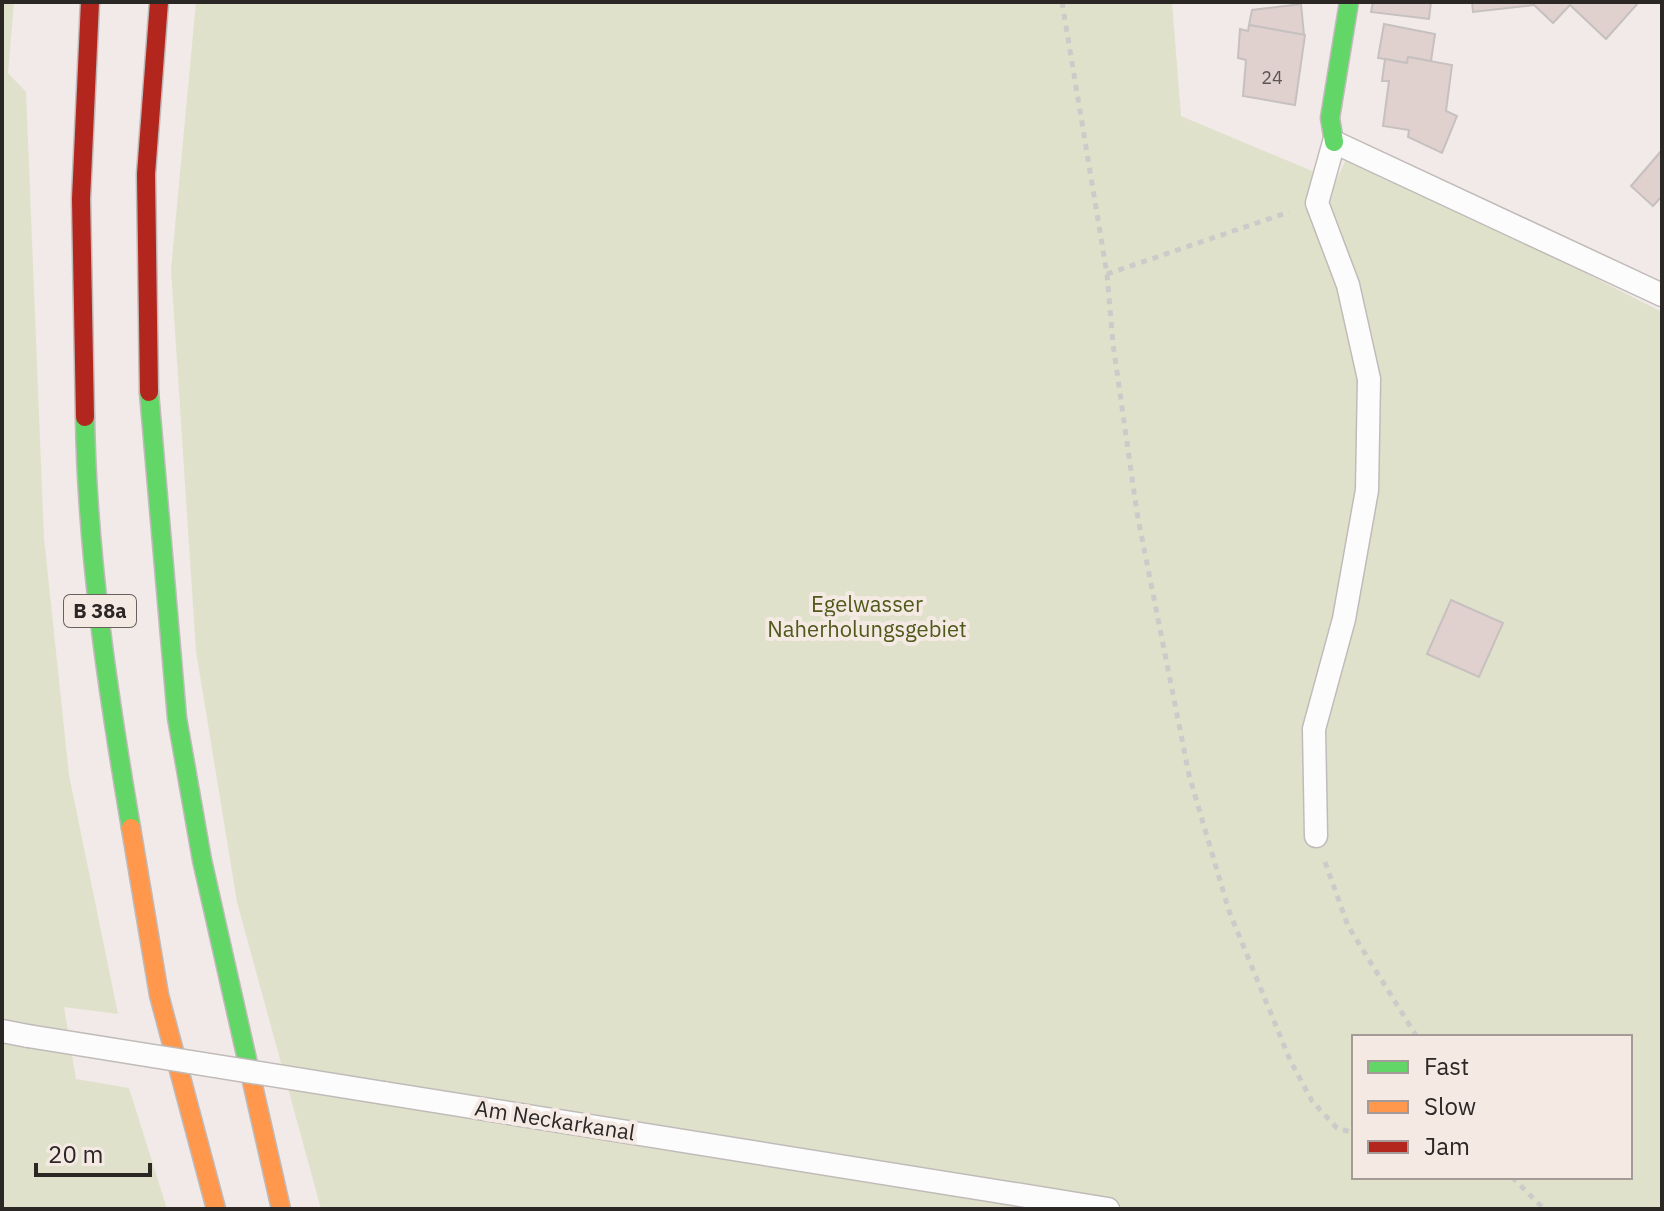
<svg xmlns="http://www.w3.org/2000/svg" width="1664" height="1211" viewBox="0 0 1664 1211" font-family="'IBM Plex Sans',sans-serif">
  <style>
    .green { fill: #e0e1cb; fill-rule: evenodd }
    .building { fill: #e0d0ce; stroke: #c6c1c0; stroke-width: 2 }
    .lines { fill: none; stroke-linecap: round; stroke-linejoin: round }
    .lane-casing { stroke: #c0bbb9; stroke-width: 25 }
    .fast-casing { stroke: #c0bbb9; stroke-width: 21 }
    .slow-casing { stroke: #c0bbb9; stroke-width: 21 }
    .jam-casing { stroke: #c0bbb9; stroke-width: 21 }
    .path { stroke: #cdcbca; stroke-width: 5; stroke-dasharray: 6 6; stroke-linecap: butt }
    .lane { stroke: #fdfcfc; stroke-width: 22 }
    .fast { stroke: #63d668; stroke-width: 18 }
    .slow { stroke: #ff974d; stroke-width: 18 }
    .jam { stroke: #b3261e; stroke-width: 18 }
    .lane-bridge-casing { stroke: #c0bbb9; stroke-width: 25; stroke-linecap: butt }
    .lane-bridge { stroke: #fdfcfc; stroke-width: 22 }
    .labels { text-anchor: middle; stroke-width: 8; stroke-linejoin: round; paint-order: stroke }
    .number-label { font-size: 18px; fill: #5b5452 }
    .shield { fill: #f5e9e4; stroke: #68615e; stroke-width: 2 }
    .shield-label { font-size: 20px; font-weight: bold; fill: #2b2725 }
    .park-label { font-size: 22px; fill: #4f591a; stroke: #f5e9e4 }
    .street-label { font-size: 22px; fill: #2b2725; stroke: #f5e9e4 }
  </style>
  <rect width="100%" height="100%" fill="#f1eae8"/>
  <g class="green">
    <path d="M2,2H14L8,73L26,92L44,538L69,775L118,1014L64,1007L76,1079L129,1088L167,1209H2Z"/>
    <path d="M196,2H1172L1181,116L1336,181L1349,153L1662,312V1209H321L237,902L196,651L171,270ZM1354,1037H1630V1177H1354Z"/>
  </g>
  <g class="building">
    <path d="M1373,2H1431L1429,19L1371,12Z"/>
    <path d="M1472,2H1531L1534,5L1473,12Z"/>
    <path d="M1531,2H1639L1606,39L1570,5L1553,23Z"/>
    <path d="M1301,4L1304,35L1249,25L1252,10Z"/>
    <path d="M1384,24L1435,34L1431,61L1408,57L1407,63L1378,58Z"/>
    <path d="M1249,25L1305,35L1295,105L1243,96L1246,60L1238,58L1240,29L1248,31Z"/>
    <path d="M1408,57L1452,65L1446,111L1457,116L1442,153L1408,137L1409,130L1383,126L1389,81H1382L1385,59L1407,63Z"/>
    <path d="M1662,150V196L1653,206L1631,186Z"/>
    <path d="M1451,600L1503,623L1479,677L1427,654Z"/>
  </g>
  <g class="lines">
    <g class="lane-casing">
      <g id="lane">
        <path d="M1316,836L1314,729L1344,619L1367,490L1369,379L1348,285L1317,203L1334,142L1662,295"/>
        <path d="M2,1031L28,1036"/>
        <path d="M384,1093L1108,1209"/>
      </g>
    </g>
    <g class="fast-casing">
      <g id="fast">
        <path d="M1334,142L1330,118L1349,2"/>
        <path d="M149,392L177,718L202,860L251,1077"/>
        <path d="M85,417C87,554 108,693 131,828"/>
      </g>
    </g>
    <g class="slow-casing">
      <g id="slow">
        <path d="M131,828L159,995L216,1209"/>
        <path d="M251,1077L281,1209"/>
      </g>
    </g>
    <g class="jam-casing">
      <g id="jam">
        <path d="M149,392L146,174L159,2"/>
        <path d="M85,417L81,199L90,2"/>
      </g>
    </g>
    <g class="path">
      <path d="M1062,2L1107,274L1113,344L1137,513L1189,775L1229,911L1290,1060L1312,1101L1337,1128L1354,1133"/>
      <path d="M1107,274L1289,212"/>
      <path d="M1325,862L1348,926L1417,1037"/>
      <path d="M1512,1177L1544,1209"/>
    </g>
    <use href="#lane" class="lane"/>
    <use href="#fast" class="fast"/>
    <use href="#slow" class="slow"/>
    <use href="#jam" class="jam"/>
    <g class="lane-bridge-casing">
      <path id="lane-bridge" d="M28,1036L384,1093"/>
    </g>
    <use href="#lane-bridge" class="lane-bridge"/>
  </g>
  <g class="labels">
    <g class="number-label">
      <text x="1272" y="84">24</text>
    </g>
    <rect class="shield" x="64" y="595" width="72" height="32" rx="6"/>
    <g class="shield-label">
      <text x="100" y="618">B 38a</text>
    </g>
    <g class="park-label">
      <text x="867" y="612">Egelwasser<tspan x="867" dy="25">Naherholungsgebiet</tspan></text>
    </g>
    <g class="street-label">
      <text transform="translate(555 1120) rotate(9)" y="8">Am Neckarkanal</text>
    </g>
  </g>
  <rect width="1664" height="1211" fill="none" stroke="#2b2725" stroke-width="8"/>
  <rect x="1352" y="1035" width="280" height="144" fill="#f5e9e4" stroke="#a49b98" stroke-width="2"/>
  <rect x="1368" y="1061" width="40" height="12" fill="#63d668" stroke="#a49b98" stroke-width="2"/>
  <text x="1424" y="1075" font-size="24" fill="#2b2725">Fast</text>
  <rect x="1368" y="1101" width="40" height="12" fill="#ff974d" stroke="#a49b98" stroke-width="2"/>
  <text x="1424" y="1115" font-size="24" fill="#2b2725">Slow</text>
  <rect x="1368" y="1141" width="40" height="12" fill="#b3261e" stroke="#a49b98" stroke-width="2"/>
  <text x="1424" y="1155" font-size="24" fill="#2b2725">Jam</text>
  <path d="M36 1163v12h114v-12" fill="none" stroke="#2b2725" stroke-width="4"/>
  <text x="48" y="1163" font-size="24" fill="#2b2725" stroke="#f5e9e4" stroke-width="6" paint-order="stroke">20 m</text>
</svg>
